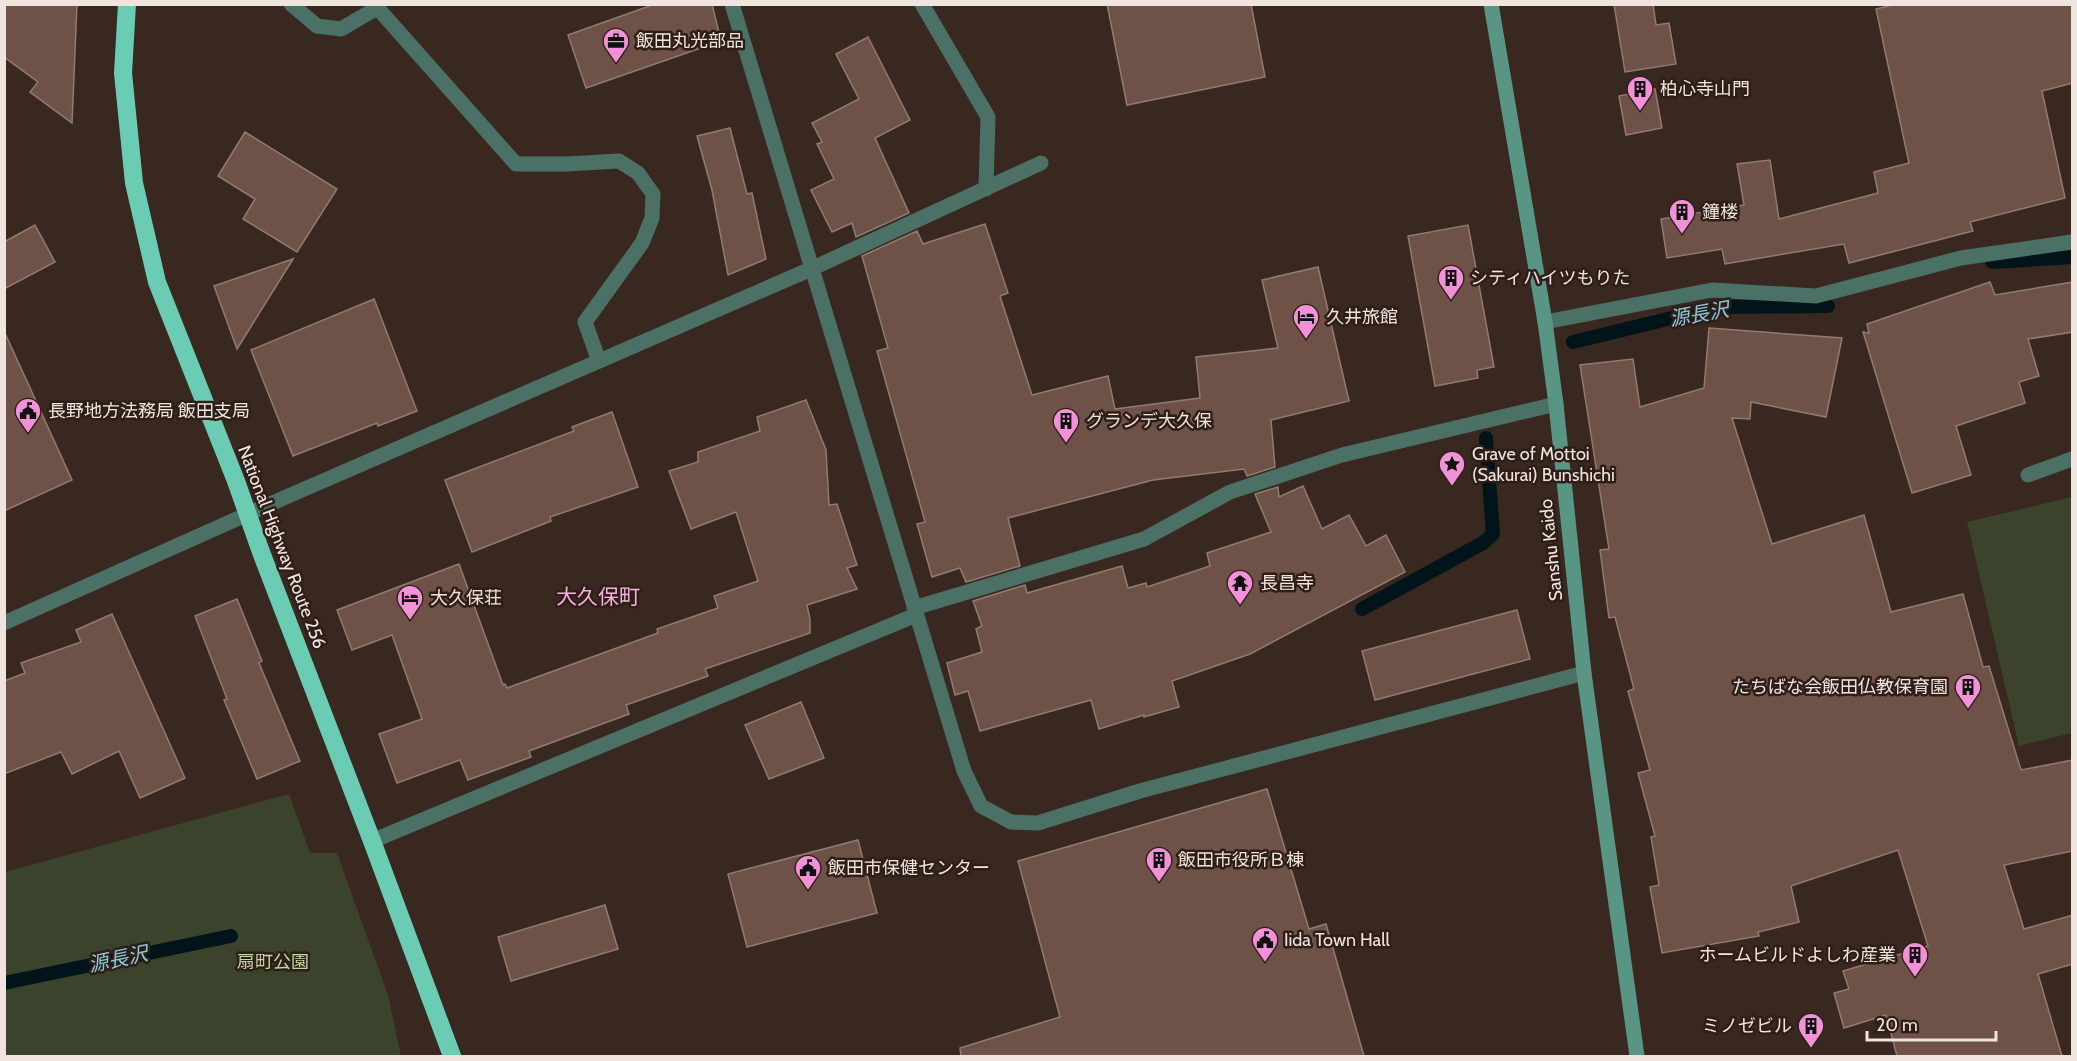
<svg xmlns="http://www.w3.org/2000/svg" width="2077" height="1061" viewBox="0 0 2077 1061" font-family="Cabin,'Noto Sans JP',sans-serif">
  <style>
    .green { fill: #3b432c }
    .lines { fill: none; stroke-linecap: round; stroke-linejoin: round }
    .stream { stroke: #00141a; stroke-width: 14 }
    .building { fill: #6e5248; stroke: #907b73; stroke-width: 1.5 }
    .lane { stroke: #4b7065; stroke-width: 15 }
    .street { stroke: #4b7065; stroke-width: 15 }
    .secondary { stroke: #599585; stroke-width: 15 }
    .highway { stroke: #6acdb3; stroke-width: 18 }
    .labels { text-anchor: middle; stroke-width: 5; stroke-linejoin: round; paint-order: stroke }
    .poi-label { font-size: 18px; fill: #efe4de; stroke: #2e1e17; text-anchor: start }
    .street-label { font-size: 18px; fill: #efe4de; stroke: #2e1e17 }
    .park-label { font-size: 18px; fill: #c2d4a2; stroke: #2e1e17 }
    .water-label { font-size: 20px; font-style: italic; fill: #88cadb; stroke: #2e1e17 }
    .quarter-label { font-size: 21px; fill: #f7b2e1; stroke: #2e1e17 }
  </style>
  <rect width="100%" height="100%" fill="#392820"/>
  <g class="green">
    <path d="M2072,497V733L2019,746L1967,522Z"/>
    <path d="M289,794L310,853H337L388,995L401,1056H5V872Z"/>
  </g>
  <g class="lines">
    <g class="stream">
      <path d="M1992,262L2072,257"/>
      <path d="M1573,342L1717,307L1828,306"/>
      <path d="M1362,609L1483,543L1493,534L1486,438"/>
      <path d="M4,983L231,936"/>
    </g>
  </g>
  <g class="building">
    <path d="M4,4H77L72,123L30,92L38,82L4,57Z"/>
    <path d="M655,4H712L721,41L586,88L568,35Z"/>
    <path d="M1107,4H1251L1265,77L1127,105Z"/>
    <path d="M1614,4H1653L1656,25L1669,23L1676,64L1625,72Z"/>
    <path d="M1896,4H2073V83L2042,91L2065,198L1970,222L1973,231L1849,263L1844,244L1725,264L1722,249L1667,258L1661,219L1744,205L1737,164L1770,160L1779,219L1878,193L1874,172L1909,163L1876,9Z"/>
    <path d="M868,37L910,120L875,138L909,213L856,237L852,223L832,232L811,190L834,179L817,144L822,142L812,123L859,99L836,54Z"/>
    <path d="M1655,89L1662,128L1626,135L1619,96Z"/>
    <path d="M730,128L747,194L752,193L766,259L728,275L712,190L697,136Z"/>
    <path d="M245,132L337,189L297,252L243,219L255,199L218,176Z"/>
    <path d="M985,224L1008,293L1000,296L1032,395L1108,376L1115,409L1200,398L1196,357L1278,348L1262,280L1318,267L1349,401L1271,420L1275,467L1247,476L1244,469L1153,480L1008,518L1020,566L966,582L960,568L932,577L917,524L925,522L877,351L888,348L862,256L917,231L923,244Z"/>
    <path d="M35,225L55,262L4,289V242Z"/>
    <path d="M1468,225L1494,367L1477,370L1478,378L1435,386L1408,236Z"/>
    <path d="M293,259L237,349L214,286Z"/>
    <path d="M1990,282L1995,295L2073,282V332L2028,339L2039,376L2019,382L2025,403L1956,426L1971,475L1912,493L1863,332L1869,333L1867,324Z"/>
    <path d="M374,299L417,411L378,426L377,423L293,456L251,350Z"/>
    <path d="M1709,328L1842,338L1826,417L1751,402L1750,419L1732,418L1772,544L1864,515L1891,612L1963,594L1983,667L1989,666L2021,770L2073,760V851L2004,865L2024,929L2073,915V964L2038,974L2062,1056H1897L1886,1015L1844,1028L1834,993L1849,989L1843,971L1928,946L1898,850L1791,886L1799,922L1758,932L1759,936L1662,953L1650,887L1659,885L1651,837L1655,836L1638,773L1650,770L1628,691L1634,689L1615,617L1609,618L1600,550L1609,549L1580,365L1633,359L1640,407L1704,388Z"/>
    <path d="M4,331L72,480L4,511Z"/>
    <path d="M806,400L826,450L829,505L837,504L857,565L847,568L857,589L807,605L810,619V633L705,669L708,676L626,705L629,714L529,751L531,757L468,780L460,760L397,783L379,734L422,719L392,635L352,650L337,610L459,564L503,685L505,684L507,688L658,633L657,629L718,608L714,596L758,581L736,512L691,529L669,471L698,462V452L760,431L757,417Z"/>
    <path d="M612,412L638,487L550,517L551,521L472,552L445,480L574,431L572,427Z"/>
    <path d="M1303,486L1322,529L1349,515L1366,546L1386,535L1405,572L1250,654L1172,681L1179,707L1144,717V715L1099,729L1091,700L980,731L968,691L955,695L947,663L982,652L976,629L982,626L973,601L1025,585L1027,593L1122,566L1128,588L1146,583L1147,587L1210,566L1207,553L1271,532L1255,494L1278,487L1279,497Z"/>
    <path d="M237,599L262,661L259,663L300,761L257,779L224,700L227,699L195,616Z"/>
    <path d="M1517,610L1530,659L1375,700L1362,651Z"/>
    <path d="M112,614L185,778L140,798L119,751L72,774L61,752L4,774V681L25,673L21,663L81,642L76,630Z"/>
    <path d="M801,702L824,758L769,779L745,725Z"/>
    <path d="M1267,789L1309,929L1326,924L1364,1056H961L960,1048L1060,1017L1018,861Z"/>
    <path d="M858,840L877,913L747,947L728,874Z"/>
    <path d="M605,905L618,949L511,981L498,937Z"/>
  </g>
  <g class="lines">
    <g class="lane">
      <path d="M291,4L317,26L341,29L377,8"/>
      <path d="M374,4L516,164H566L619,161L638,173L653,194L652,218L642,243L585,322L599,361"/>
      <path d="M922,4L988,117L986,189"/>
      <path d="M1545,322L1712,290L1816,296L1961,258L2072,242"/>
      <path d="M2028,475L2072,459"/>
      <path d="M914,608L1144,539L1230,492L1342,455L1556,404"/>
      <path d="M372,841L916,615"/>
    </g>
    <g class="street">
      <path d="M732,4L964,771L981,806L1011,822L1038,823L1140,791L1584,673"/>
      <path d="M4,623L286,497L811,269L1041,163"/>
    </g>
    <path class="secondary" d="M1491,4L1545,322L1556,404L1584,673L1637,1056"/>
    <path class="highway" d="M127,4L123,73L134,183L157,282L236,481L261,552L372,841L452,1056"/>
  </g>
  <defs>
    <g id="office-pin" transform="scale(1.35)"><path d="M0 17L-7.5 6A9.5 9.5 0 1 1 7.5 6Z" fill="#f291d7" stroke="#2e1e17"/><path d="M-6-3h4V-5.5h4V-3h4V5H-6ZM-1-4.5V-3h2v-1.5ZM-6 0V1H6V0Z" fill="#111"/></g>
    <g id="building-pin" transform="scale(1.35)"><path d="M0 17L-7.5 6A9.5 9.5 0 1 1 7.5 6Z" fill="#f291d7" stroke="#2e1e17"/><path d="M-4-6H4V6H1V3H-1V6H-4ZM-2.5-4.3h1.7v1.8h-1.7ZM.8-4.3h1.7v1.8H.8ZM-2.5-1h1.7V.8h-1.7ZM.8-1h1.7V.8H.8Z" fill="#111"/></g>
    <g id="hotel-pin" transform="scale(1.35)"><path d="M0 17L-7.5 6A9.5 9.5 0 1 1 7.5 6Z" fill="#f291d7" stroke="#2e1e17"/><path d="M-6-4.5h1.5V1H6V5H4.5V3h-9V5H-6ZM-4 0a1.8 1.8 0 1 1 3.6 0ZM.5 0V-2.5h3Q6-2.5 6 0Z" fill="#111"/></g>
    <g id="civic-pin" transform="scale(1.35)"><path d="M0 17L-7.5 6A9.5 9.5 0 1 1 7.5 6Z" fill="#f291d7" stroke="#2e1e17"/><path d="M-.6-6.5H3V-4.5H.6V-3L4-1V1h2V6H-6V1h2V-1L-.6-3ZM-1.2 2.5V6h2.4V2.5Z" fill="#111"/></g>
    <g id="sight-pin" transform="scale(1.35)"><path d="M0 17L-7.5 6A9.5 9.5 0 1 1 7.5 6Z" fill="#f291d7" stroke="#2e1e17"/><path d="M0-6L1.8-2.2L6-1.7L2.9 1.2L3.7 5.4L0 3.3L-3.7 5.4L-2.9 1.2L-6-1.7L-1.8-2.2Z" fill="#111"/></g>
    <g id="temple-pin" transform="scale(1.35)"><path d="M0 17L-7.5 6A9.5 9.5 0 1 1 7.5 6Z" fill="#f291d7" stroke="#2e1e17"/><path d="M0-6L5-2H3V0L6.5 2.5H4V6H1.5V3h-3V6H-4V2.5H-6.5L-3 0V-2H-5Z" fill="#111"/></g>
  </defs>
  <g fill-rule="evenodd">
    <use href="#office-pin" x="616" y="41"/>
    <use href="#building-pin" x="1640" y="89"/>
    <use href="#building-pin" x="1682" y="212"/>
    <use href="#building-pin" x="1451" y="278"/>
    <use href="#hotel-pin" x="1306" y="317"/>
    <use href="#civic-pin" x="28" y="411"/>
    <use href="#building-pin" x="1066" y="421"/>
    <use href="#sight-pin" x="1452" y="464"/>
    <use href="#temple-pin" x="1240" y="583"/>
    <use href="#hotel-pin" x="410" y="598"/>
    <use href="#building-pin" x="1968" y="687"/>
    <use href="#building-pin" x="1159" y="860"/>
    <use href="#civic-pin" x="808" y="868"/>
    <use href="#civic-pin" x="1265" y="940"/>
    <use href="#building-pin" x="1915" y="955"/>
    <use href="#building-pin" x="1811" y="1026"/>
  </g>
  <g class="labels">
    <g class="poi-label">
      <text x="636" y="47">飯田丸光部品</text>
      <text x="1660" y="95">柏心寺山門</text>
      <text x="1702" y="218">鐘楼</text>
      <text x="1470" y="284">シティハイツもりた</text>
      <text x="1326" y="323">久井旅館</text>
      <text x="48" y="417">長野地方法務局 飯田支局</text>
      <text x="1086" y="427">グランデ大久保</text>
      <text x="1472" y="460">Grave of Mottoi<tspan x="1472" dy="21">(Sakurai) Bunshichi</tspan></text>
      <text x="1260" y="589">長昌寺</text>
      <text x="430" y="604">大久保荘</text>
      <text x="1948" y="693" text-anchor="end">たちばな会飯田仏教保育園</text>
      <text x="1178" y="866">飯田市役所Ｂ棟</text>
      <text x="828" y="874">飯田市保健センター</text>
      <text x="1284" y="946">Iida Town Hall</text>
      <text x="1896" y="961" text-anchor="end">ホームビルドよしわ産業</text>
      <text x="1792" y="1032" text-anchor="end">ミノゼビル</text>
    </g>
    <g class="street-label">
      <text transform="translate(282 547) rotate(69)" y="6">National Highway Route 256</text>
      <text transform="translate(1551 550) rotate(-96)" y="6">Sanshu Kaido</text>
    </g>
    <g class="park-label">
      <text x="273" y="968">扇町公園</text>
    </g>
    <g class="water-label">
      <text transform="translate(1699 314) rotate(-10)" y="7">源長沢</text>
      <text transform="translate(118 959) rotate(-12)" y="7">源長沢</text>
    </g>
    <g class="quarter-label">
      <text x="598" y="604">大久保町</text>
    </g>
  </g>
  <rect width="2077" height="1061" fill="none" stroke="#efe4de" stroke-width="12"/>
  <path d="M1867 1031v9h129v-9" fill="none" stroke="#efe4de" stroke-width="3"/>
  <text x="1876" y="1031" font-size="18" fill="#efe4de" stroke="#2e1e17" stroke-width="4.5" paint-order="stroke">20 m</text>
</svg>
